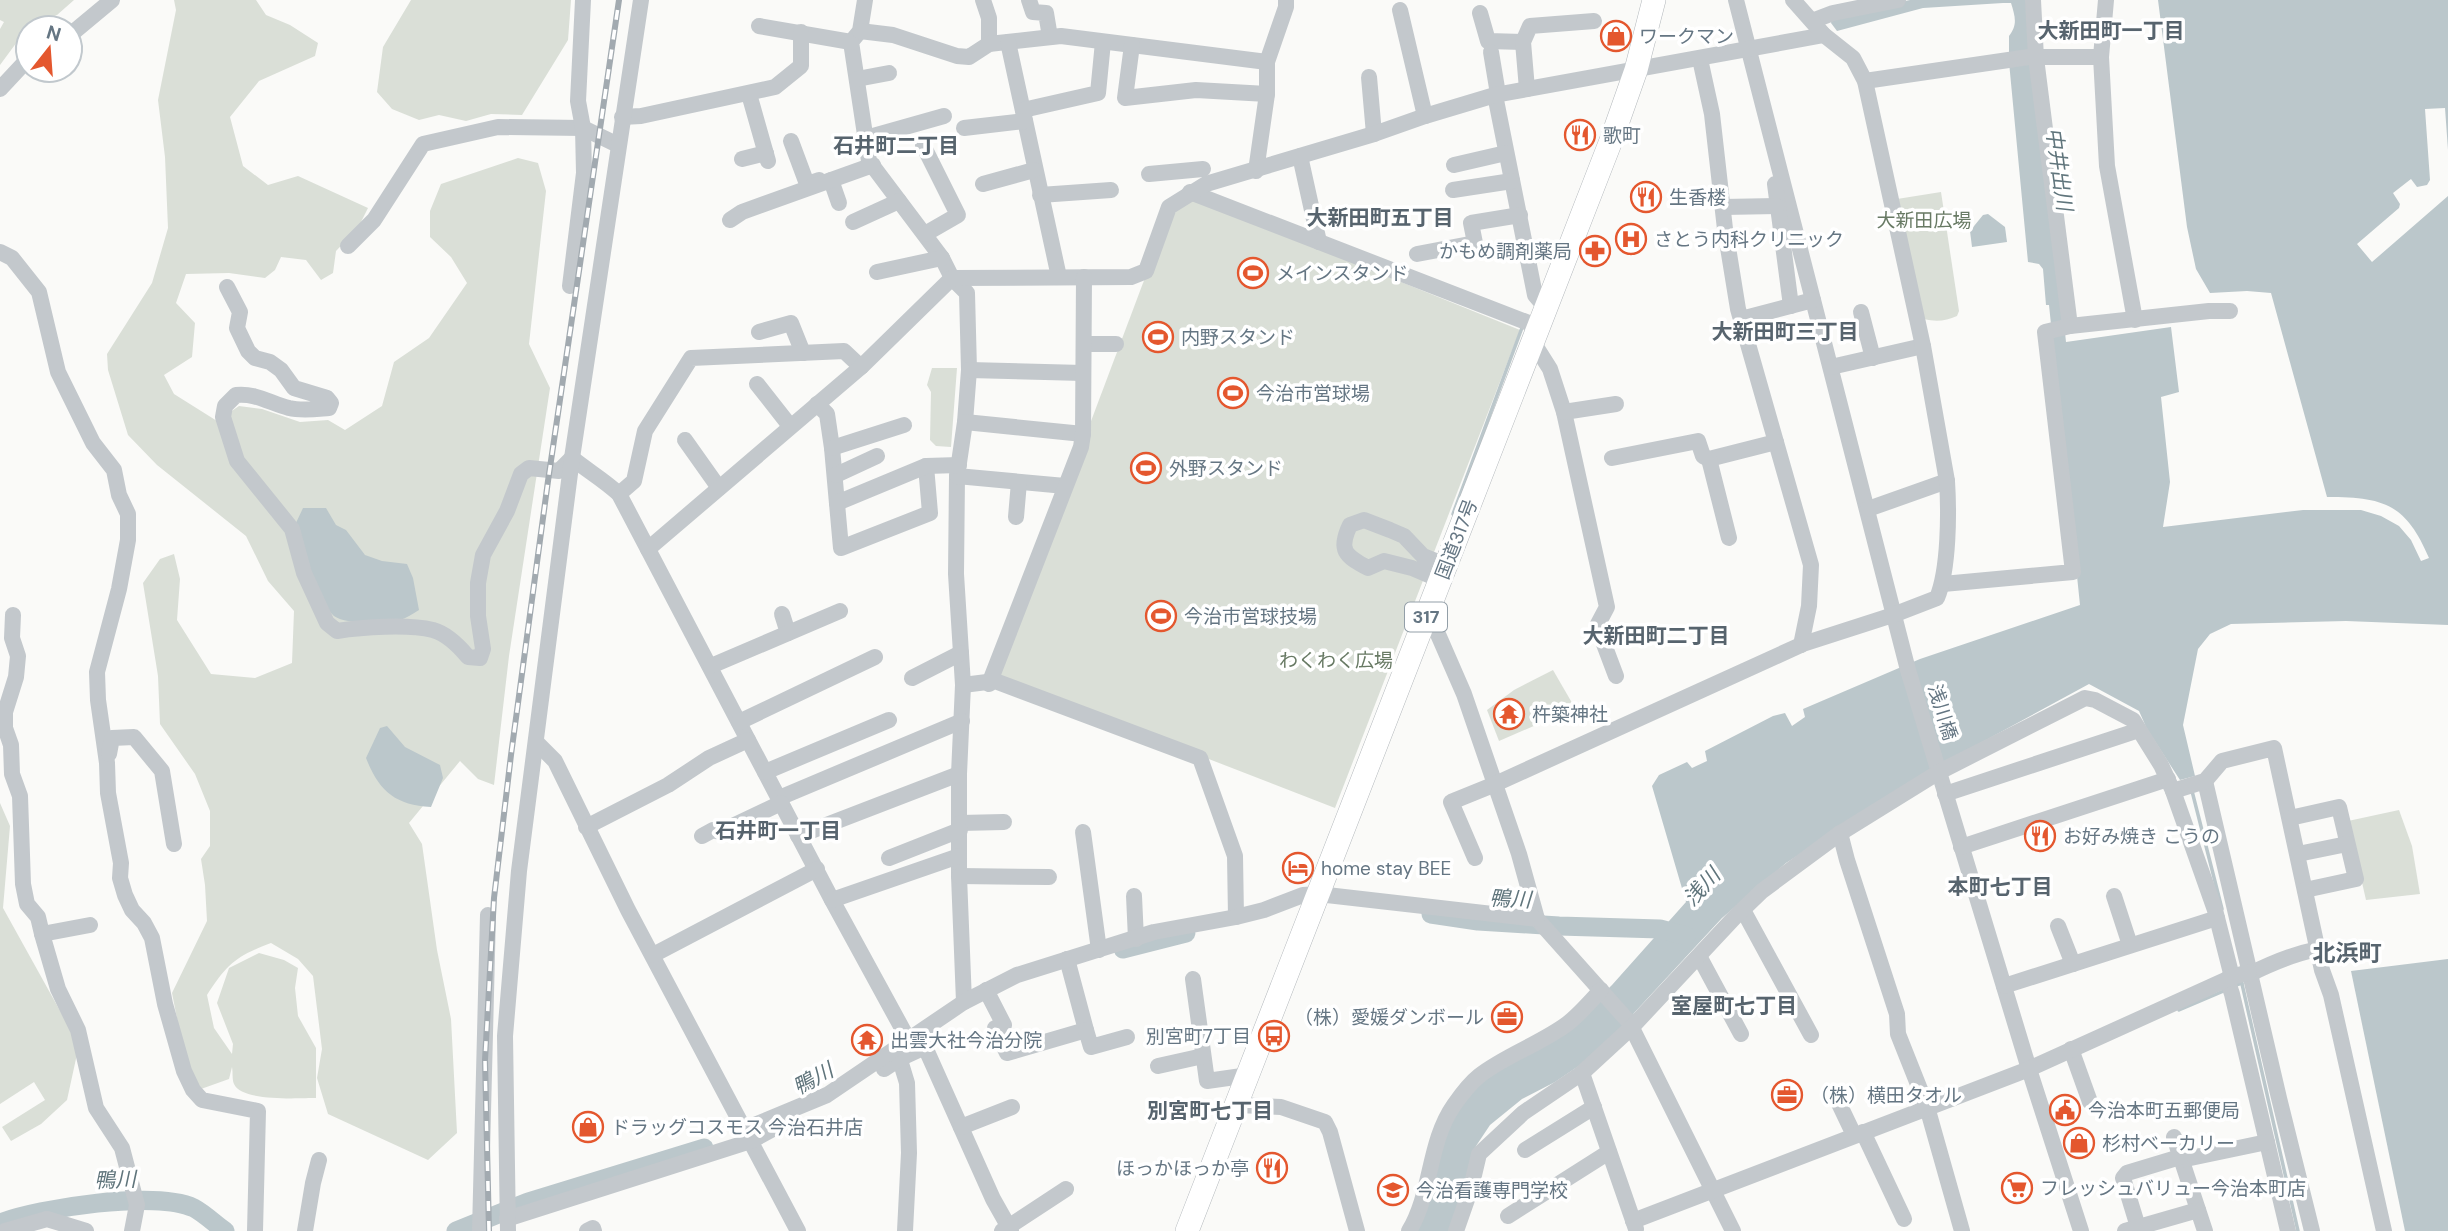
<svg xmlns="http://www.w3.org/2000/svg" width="2448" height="1231" viewBox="0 0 2448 1231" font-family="'DM Sans','Noto Sans JP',sans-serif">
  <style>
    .green { fill: #dadfd7 }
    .water { fill: #bbc7cb }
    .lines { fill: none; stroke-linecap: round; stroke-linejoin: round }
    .stream { stroke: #bbc7cb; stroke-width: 3.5 }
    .river { stroke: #bbc7cb; stroke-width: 19 }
    .highway-casing { stroke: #b4b9bd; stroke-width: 24 }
    .minor { stroke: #c3c8cc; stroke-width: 16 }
    .highway { stroke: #fff; stroke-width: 23 }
    .rail-casing { stroke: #a2aab0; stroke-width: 6 }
    .rail { stroke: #fff; stroke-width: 3.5; stroke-dasharray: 10; stroke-linecap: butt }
    .labels { text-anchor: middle; stroke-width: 7; stroke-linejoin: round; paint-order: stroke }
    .shield { fill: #fff; stroke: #939fa8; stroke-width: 2 }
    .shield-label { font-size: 18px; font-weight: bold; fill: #657683 }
    .poi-label { font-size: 19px; fill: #657683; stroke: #fff; text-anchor: start }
    .park-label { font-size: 19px; fill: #687a64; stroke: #fff }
    .street-label { font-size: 19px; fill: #657683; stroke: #fff }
    .neighbourhood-label { font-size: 21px; font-weight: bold; fill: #57646e; stroke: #fff }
    .water-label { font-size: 21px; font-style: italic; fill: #60757c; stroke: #fff }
    .quarter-label { font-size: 23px; font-weight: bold; fill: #57646e; stroke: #fff }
  </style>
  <rect width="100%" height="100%" fill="#fafaf8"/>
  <g class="green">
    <path d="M0,0H74L57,15L28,27L0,65V29L4,22L0,20Z"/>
    <path d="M174,0H256L266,15L290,25L318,43L315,56L259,81L230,117L243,166L268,185L298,176L368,208L358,228L336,251L333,273L321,280L306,260L281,257L275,270L265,278L229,273L186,274L176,303L195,323L192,357L164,375L174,394L217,421L239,406L262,409L300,422L328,420L345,430L382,406L394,362L429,338L467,283L451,257L430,237V211L441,184L518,158L538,163L546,191L529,344L550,388L509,656L494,785L478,779L460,761L409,823L422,844L437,950L451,1019L457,1133L428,1160L328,1114L317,1078L322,1049L313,976L298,959L271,943C236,956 227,964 207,995L214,1028L232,1054L233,1044L217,1003L229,968L259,953L284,960L298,968L295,988L298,1016L316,1048V1098C298,1098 242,1102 234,1084C232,1080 233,1072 232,1067L229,1079L201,1089L187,1069L172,993L207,921L205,885L201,859L210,846V811L195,774L160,724L158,676L143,583L160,559L174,554L180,579L177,620L211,674L255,678L292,663L294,611L268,581L246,536L157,465L128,435L108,370L107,354L152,283L168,228L165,157L158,100L176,10Z"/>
    <path d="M411,0H571L568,40L522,115L491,114L466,121L439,115L419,120L392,109L377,92L383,47Z"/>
    <path d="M1941,192L1959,311L1957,316C1946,321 1936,322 1924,319L1897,199Z"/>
    <path d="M1193,198L1520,330L1335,808L995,676L1163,230L1177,210Z"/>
    <path d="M932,368H957L951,447L936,446L930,440L931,392L927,385Z"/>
    <path d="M1553,670L1575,708L1499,741L1487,710L1514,690Z"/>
    <path d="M0,803L10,826L3,908L79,1045L67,1100L41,1124L11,1141L2,1127L45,1100L34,1082L0,1104Z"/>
    <path d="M2399,810L2412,846L2420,894L2366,900L2348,821Z"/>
  </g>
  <g class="water">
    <path d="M1910,0H2030L2066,342L2171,327L2179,392L2161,397L2170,482L2163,527L2303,510H2361L2381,516L2399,526L2411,540L2421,561L2429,558C2406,504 2384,497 2327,497L2271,293L2247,291L2210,293L2196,269L2187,227L2158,0H2448V150L2445,108L2425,109L2430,180L2427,185L2417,187L2411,179L2393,193L2400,204L2399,208L2357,244L2372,262L2448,196V625L2346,621L2231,624L2210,634L2198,649L2183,725L2195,776L2180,780L2147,729L2139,711L2089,684L1951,759L1786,863L1722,918L1634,1013L1622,1032L1586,1061L1555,1082L1522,1099L1490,1125L1476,1146L1464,1191L1450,1231H1412L1442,1136L1466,1098L1490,1074L1567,1029L1612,985L1686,902L1652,786L1659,775L1687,762L1692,768L1707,761L1705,751L1773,716L1785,713L1792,726L1805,717L1803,709L1920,659L2080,605L2049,305H2046L2043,269L2039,264L2028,262L2009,62V36C2018,25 2015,16 2011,3H2003L1923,8L1837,31L1831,23L1832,19L1865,9Z"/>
    <path d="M1988,214L2005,227L2007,242L1972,247L1970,231L1983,215Z"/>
    <path d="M303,508H326L336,525L346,530L365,555L382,561L407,564L413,578L419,610C401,622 394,623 372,622C361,622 344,623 334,616C318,603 302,546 295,525Z"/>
    <path d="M387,726L405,747L440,765L443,778L431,807C395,805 379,791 366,758L380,728Z"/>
    <path d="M2448,959V1231H2405L2351,971Z"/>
  </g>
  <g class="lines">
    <g class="stream">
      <path d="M1453,514L1523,325"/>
      <path d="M2192,791L2222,909"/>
      <path d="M2242,984L2298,1231"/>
      <path d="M2233,986L2242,983"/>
      <path d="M2179,1010L2226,990"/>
    </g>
    <g class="river">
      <path d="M1431,914L1478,921L1559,926L1660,929L1686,936"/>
      <path d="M1123,949L1186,933"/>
      <path d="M0,1223C39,1208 156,1190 194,1208C205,1214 215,1224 225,1231"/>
      <path d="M456,1231L528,1202L704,1148"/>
    </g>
    <g class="highway-casing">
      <path id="highway" d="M1187,1231L1612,138L1636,70L1654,0"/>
    </g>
    <g class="minor">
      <path d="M865,0L860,31L851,42L869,161L942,258L952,278L967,293L969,370L965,422L957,476L956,574L963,685L959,774V876L964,1002"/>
      <path d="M983,0L989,18V44"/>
      <path d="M1029,0L1033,12L1046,13L1050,37"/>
      <path d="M1736,0L1908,670L2029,1069L2081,1231"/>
      <path d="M2033,0L2036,58L2070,326"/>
      <path d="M2106,0L2101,57L2107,166L2135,320"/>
      <path d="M1400,10L1425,116"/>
      <path d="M1480,13L1488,41L1523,42"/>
      <path d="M1812,21L1833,13L1898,0"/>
      <path d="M759,26L851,42"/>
      <path d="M860,31L893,35L957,56L969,57L989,44L1061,36L1267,62"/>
      <path d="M70,35L112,0"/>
      <path d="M1008,42L1059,277"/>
      <path d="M1132,45L1125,98L1196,90L1267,94"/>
      <path d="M1491,52L1498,94"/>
      <path d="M1700,59L1712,114L1725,229L1738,309L1811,565L1809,606L1801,645"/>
      <path d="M1369,77L1374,134"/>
      <path d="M857,79L889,73"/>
      <path d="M1865,81L2029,57H2101"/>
      <path d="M0,89L28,59"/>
      <path d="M1527,89L1523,42L1530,26L1594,21"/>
      <path d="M749,94L768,161"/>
      <path d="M1495,95L1535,295L1546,308"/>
      <path d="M1023,110L1098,93L1103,42"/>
      <path d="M622,117L641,116L775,87L801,66V32"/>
      <path d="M964,128L1025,121"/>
      <path d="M866,138L944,116"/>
      <path d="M791,141L807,184L819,180"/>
      <path d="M923,145L958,215L925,234"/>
      <path d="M1300,156L1319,242"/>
      <path d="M742,159L766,153"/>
      <path d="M1454,165L1506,153"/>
      <path d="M1256,171L1267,94V62L1286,7V0"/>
      <path d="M1149,174L1203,169"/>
      <path d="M831,180L839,203"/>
      <path d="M983,184L1034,170"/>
      <path d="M1775,184L1791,306"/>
      <path d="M1453,190L1512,181"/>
      <path d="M1190,192L1539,327"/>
      <path d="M1040,195L1111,190"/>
      <path d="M1723,207L1777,206"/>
      <path d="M730,220L742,212L873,165"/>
      <path d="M853,222L899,201"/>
      <path d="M348,246L374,220L423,144L498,127L583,128L618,145"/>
      <path d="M0,252L12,258L39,292L58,372L93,443L114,470L119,495L128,514V540L119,589L97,672L98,700L107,763L108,793L121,863L120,878L125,895L132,910L144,923L152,938L165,1004L184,1071L193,1090L202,1100L258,1111L255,1231"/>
      <path d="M1417,254L1475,243L1471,223L1520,215"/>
      <path d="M877,272L942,258"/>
      <path d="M570,286L584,173L583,128L578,101L583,0"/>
      <path d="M227,287L240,312L237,328L248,351L255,358L270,362L281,370L294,388L327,398L331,403L329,408C316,409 302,411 289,408C270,403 256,393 236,395L225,406L223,417L237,461L292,529L304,573L327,623L337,631C362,627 408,624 433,630C447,634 459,646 468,657L480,658L483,649L478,616V583L483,555L507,511L521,474L529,468L559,471L572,458C588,471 604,480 619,494L832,900L903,1030L909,1040L925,1047L993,1199L1011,1231"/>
      <path d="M1861,312L1873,358"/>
      <path d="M1741,319L1813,300"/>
      <path d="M759,332L791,323L803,353"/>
      <path d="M1533,342L1550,369L1564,412L1607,607L1598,624L1599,631L1616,676"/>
      <path d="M1085,344H1116"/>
      <path d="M1831,367L1923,346"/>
      <path d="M969,370L1083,373"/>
      <path d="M757,384L790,426"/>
      <path d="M817,404L827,414L832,448L841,548L930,513L926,466"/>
      <path d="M1564,412L1616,404"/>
      <path d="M965,422L1083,434"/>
      <path d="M685,440L719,488"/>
      <path d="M832,448L904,425"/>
      <path d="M1612,458L1698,441L1703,456L1709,459L1776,442"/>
      <path d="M1709,459L1729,538"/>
      <path d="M836,475L877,456"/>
      <path d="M957,476L1065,486"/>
      <path d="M619,494L634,481L645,431L691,358L844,351L861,367"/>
      <path d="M837,503L926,466L959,465"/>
      <path d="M1868,509L1947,481"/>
      <path d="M1016,517L1019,482"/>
      <path d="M648,549L861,367L952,278L1131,277L1146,271L1169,207L1206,184L1374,134L1425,116L1495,95L1824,35"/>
      <path d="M1440,580L1412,568L1384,561L1368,568C1345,556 1338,550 1350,525L1364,520L1390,530L1404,536L1423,556L1445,565"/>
      <path d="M1943,584L2073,572L2045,332L2070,326L2209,311H2230"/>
      <path d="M782,614L788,633"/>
      <path d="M13,615L12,638L18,656L16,677L5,712V728L11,745L12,774L20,796L23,884L27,904L38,917L42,934"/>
      <path d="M1425,619L1437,632L1464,694L1519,854L1537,919L1629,1022L1733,1231"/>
      <path d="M711,666L840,611"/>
      <path d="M912,678L961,653"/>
      <path d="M989,684L1081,447L1083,434L1084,277"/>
      <path d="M963,685L995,681L1200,758L1235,856L1236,917"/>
      <path d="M739,722L875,657"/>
      <path d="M536,742L555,761L628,910L798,1231"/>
      <path d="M109,754L112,738L134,737L162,771L174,844"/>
      <path d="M765,772L889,720"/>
      <path d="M2205,781L2279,1098L2312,1231"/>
      <path d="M2173,791L2205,781L2222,761L2274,748L2322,970L2331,995L2384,1231"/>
      <path d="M1945,794L2139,730"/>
      <path d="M779,798L962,721"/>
      <path d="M2290,818L2339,807L2356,879L2305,890"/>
      <path d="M960,823L1004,822"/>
      <path d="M586,827L668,785L709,758L748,740"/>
      <path d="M1083,832L1099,950"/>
      <path d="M1840,833L1847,860L1897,1014L1898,1034L1927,1107L1962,1231"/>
      <path d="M702,836L713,830L720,832L781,803"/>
      <path d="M798,836L959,774"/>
      <path d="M1961,847L2168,779"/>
      <path d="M2298,854L2347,844"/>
      <path d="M889,858L960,830"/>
      <path d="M1475,858L1451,802L1493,785L1803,644L1893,615L1937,598C1949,569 1949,512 1947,481L1923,346L1865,81L1853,58L1824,35L1793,0"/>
      <path d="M959,876L1049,877"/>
      <path d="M1134,896L1136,939"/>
      <path d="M2114,896L2130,945"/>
      <path d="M832,900L959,856"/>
      <path d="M1743,910L1811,1035"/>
      <path d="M90,925L42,934L58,989L78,1030L96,1108L122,1148L137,1205L132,1231"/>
      <path d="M2058,926L2073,964"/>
      <path d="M653,955L817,869"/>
      <path d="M1699,956L1741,1034"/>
      <path d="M2250,974C2272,963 2293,954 2318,949"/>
      <path d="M1193,979L1207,1081L1249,1075"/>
      <path d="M2227,979L2232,994L2288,1231"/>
      <path d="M2004,986L2217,918"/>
      <path d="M986,990L1004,1025L995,1028L1007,1053L1086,1030L1067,959"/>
      <path d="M1086,1030L1091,1047L1127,1037"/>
      <path d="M2071,1049L2090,1102"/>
      <path d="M897,1050L907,1083L909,1153L905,1231"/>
      <path d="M1158,1066L1203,1056"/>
      <path d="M884,1069L899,1059L925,1047"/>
      <path d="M1582,1073L1632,1027L1734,918L1762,891L1839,834L1939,772L2085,698L2095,700L2133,720L2161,765L2173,791L2215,910L2232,977"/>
      <path d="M1833,1091L1854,1135"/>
      <path d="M1237,1105L1281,1107L1325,1122L1330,1132L1357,1231"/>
      <path d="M961,1127L1012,1107"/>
      <path d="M745,1129L827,1095L964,1002L1017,975L1154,932L1236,917L1264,910L1303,895L1318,894L1537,919"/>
      <path d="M1863,1132L1904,1219"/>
      <path d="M2174,1137L2205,1231"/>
      <path d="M1525,1150L1594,1107"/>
      <path d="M2181,1160L2267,1142"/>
      <path d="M1508,1216L1609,1152"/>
      <path d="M507,1219L751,1141L782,1124"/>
      <path d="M1633,1221L2029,1069L2232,977L2249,972"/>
      <path d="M2138,1227L2123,1178L2127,1173L2180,1157"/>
      <path d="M5,1231L47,1219L86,1231"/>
      <path d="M305,1231L313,1183L319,1160"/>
      <path d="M480,1231L488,915"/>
      <path d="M508,1231L505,1036L519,871L572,458L641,0"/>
      <path d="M587,1231L593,1228L594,1231"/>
      <path d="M1002,1231L1066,1189"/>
      <path d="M1409,1231C1432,1193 1428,1142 1454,1105C1461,1095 1469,1084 1479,1076C1504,1056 1540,1044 1567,1024C1579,1015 1590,1002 1601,990"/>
      <path d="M1456,1231L1471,1188L1479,1154L1523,1113L1582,1073L1636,1229"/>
      <path d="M2125,1231L2198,1210"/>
    </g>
    <use href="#highway" class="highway"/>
    <g class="rail-casing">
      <path id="rail" d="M489,1231L485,1060L494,898L511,755L548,481L619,0"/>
    </g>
    <use href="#rail" class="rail"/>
  </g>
  <defs>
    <g id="shop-ring" transform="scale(1.575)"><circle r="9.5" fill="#fff" stroke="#e4572e" stroke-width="1.5"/><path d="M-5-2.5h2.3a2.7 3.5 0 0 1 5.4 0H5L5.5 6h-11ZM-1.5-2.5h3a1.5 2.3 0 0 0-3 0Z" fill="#e4572e"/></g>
    <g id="restaurant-ring" transform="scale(1.575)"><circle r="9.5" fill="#fff" stroke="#e4572e" stroke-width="1.5"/><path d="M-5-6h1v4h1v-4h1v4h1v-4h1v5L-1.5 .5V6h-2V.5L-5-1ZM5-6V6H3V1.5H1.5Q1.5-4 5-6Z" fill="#e4572e"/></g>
    <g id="hospital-ring" transform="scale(1.575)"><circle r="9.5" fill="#fff" stroke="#e4572e" stroke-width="1.5"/><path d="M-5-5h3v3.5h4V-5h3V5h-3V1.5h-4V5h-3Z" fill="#e4572e"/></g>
    <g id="pharmacy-ring" transform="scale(1.575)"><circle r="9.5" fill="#fff" stroke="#e4572e" stroke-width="1.5"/><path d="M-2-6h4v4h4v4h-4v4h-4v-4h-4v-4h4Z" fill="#e4572e"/></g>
    <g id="stadium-ring" transform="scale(1.575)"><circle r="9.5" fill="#fff" stroke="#e4572e" stroke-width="1.5"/><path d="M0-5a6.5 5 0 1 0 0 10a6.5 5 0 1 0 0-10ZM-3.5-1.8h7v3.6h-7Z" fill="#e4572e"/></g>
    <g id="temple-ring" transform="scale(1.575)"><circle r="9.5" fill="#fff" stroke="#e4572e" stroke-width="1.5"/><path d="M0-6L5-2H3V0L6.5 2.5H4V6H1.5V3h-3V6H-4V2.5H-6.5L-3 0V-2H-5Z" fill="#e4572e"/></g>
    <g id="hotel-ring" transform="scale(1.575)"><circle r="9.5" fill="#fff" stroke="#e4572e" stroke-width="1.5"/><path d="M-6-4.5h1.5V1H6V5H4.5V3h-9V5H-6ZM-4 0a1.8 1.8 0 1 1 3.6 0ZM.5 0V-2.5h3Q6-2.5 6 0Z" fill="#e4572e"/></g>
    <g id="office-ring" transform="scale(1.575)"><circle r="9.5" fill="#fff" stroke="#e4572e" stroke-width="1.5"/><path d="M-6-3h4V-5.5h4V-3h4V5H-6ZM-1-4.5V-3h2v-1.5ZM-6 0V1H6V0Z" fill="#e4572e"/></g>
    <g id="bus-ring" transform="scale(1.575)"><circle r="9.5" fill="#fff" stroke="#e4572e" stroke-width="1.5"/><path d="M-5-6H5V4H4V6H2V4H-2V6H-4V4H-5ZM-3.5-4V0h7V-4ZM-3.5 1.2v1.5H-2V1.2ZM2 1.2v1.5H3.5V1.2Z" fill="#e4572e"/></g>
    <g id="civic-ring" transform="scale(1.575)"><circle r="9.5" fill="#fff" stroke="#e4572e" stroke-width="1.5"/><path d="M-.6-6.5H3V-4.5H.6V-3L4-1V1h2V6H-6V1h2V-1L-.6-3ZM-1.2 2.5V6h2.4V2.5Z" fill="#e4572e"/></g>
    <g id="supermarket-ring" transform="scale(1.575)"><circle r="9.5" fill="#fff" stroke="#e4572e" stroke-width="1.5"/><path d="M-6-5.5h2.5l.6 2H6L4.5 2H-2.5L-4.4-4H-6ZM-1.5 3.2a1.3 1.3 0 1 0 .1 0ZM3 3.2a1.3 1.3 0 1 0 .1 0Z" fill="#e4572e"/></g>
    <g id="university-ring" transform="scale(1.575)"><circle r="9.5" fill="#fff" stroke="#e4572e" stroke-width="1.5"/><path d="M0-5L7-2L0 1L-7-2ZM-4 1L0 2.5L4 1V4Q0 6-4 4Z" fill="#e4572e"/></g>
  </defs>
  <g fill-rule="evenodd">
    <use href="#shop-ring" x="1616" y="36"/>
    <use href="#restaurant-ring" x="1580" y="135"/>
    <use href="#restaurant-ring" x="1646" y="197"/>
    <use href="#hospital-ring" x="1631" y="239"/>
    <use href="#pharmacy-ring" x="1595" y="251"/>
    <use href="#stadium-ring" x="1253" y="273"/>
    <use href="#stadium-ring" x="1158" y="337"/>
    <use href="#stadium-ring" x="1233" y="393"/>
    <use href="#stadium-ring" x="1146" y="468"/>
    <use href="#stadium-ring" x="1161" y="616"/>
    <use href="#temple-ring" x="1509" y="714"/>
    <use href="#restaurant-ring" x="2040" y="836"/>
    <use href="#hotel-ring" x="1298" y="868"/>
    <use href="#office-ring" x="1507" y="1017"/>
    <use href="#bus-ring" x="1274" y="1036"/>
    <use href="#temple-ring" x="867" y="1040"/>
    <use href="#office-ring" x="1787" y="1095"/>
    <use href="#civic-ring" x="2065" y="1110"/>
    <use href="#shop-ring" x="588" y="1127"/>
    <use href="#shop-ring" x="2079" y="1143"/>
    <use href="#restaurant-ring" x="1272" y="1168"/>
    <use href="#supermarket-ring" x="2017" y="1188"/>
    <use href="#university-ring" x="1393" y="1190"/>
  </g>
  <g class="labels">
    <rect class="shield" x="1405" y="602.5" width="42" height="29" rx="5"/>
    <g class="shield-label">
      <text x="1426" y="623">317</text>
    </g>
    <g class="poi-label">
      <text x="1639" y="43">ワークマン</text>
      <text x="1603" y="142">歌町</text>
      <text x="1669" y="204">生香楼</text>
      <text x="1654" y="246">さとう内科クリニック</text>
      <text x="1572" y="258" text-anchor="end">かもめ調剤薬局</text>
      <text x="1276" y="280">メインスタンド</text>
      <text x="1181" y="344">内野スタンド</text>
      <text x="1256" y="400">今治市営球場</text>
      <text x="1169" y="475">外野スタンド</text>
      <text x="1184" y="623">今治市営球技場</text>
      <text x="1532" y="721">杵築神社</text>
      <text x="2063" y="843">お好み焼き こうの</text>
      <text x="1321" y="875">home stay BEE</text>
      <text x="1484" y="1024" text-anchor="end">（株）愛媛ダンボール</text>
      <text x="1251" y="1043" text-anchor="end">別宮町7丁目</text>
      <text x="890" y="1047">出雲大社今治分院</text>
      <text x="1810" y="1102">（株）横田タオル</text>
      <text x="2088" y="1117">今治本町五郵便局</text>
      <text x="611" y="1134">ドラッグコスモス 今治石井店</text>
      <text x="2102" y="1150">杉村ベーカリー</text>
      <text x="1249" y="1175" text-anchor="end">ほっかほっか亭</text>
      <text x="2040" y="1195">フレッシュバリュー今治本町店</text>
      <text x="1416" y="1197">今治看護専門学校</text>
    </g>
    <g class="park-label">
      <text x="1924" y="227">大新田広場</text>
      <text x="1336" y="667">わくわく広場</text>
    </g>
    <g class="street-label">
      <text transform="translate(1456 539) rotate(-69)" y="7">国道317号</text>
      <text transform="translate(1943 712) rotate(73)" y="7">浅川橋</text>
    </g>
    <g class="neighbourhood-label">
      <text x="2111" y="38">大新田町一丁目</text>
      <text x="896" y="153">石井町二丁目</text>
      <text x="1380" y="225">大新田町五丁目</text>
      <text x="1785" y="339">大新田町三丁目</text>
      <text x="1656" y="643">大新田町二丁目</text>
      <text x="778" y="838">石井町一丁目</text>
      <text x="2000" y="894">本町七丁目</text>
      <text x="1734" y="1013">室屋町七丁目</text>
      <text x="1210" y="1118">別宮町七丁目</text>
    </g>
    <g class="water-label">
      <text transform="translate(2059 169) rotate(82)" y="7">中井出川</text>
      <text transform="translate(1702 887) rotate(-47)" y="7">浅川</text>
      <text transform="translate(1510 899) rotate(3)" y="7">鴨川</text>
      <text transform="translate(813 1079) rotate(-29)" y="7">鴨川</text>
      <text transform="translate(115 1180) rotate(-2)" y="7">鴨川</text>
    </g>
    <g class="quarter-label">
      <text x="2347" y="961">北浜町</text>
    </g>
  </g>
  <g transform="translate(49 49) rotate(17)"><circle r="33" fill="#ffffff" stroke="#c1c8cd" stroke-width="2"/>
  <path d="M0-5L12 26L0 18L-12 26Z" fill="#e4572e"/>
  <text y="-10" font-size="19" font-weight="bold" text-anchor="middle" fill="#657683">N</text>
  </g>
</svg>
